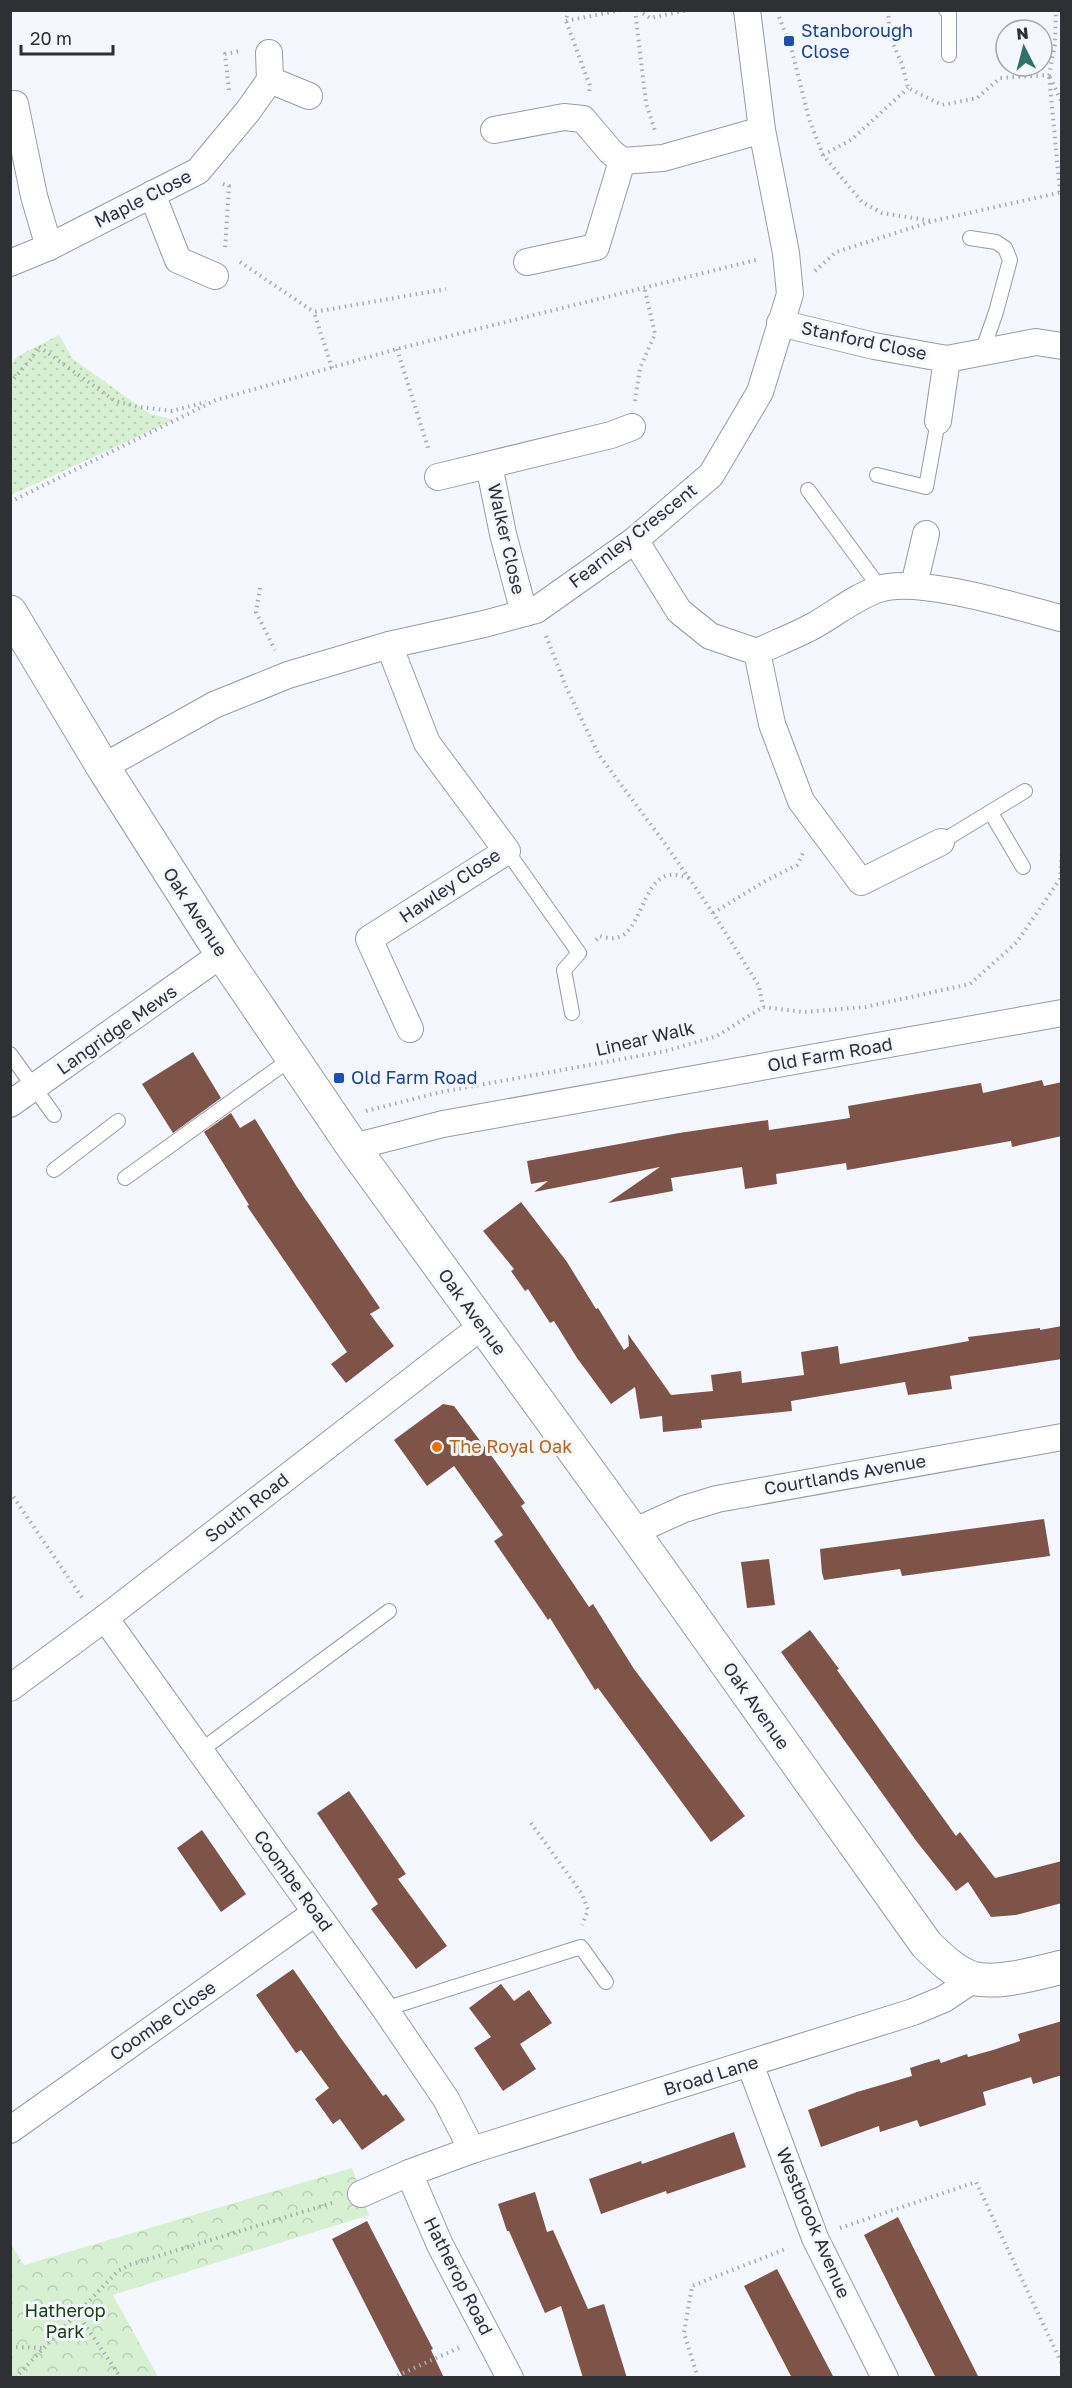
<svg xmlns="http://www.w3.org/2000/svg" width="1072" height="2388" viewBox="0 0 1072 2388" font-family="'Golos Text',sans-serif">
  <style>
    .grass { fill: url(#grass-dots) }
    .park { fill: url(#park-crowns) }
    .building { fill: #7f5448 }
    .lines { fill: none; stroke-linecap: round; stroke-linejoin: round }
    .lane-casing { stroke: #989ba2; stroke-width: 16 }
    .street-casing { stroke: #989ba2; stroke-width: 28 }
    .secondary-casing { stroke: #989ba2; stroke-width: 35 }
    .path { stroke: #aaacb2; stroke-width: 4; stroke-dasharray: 1.5 4.5; stroke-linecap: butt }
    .lane { stroke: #fff; stroke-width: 14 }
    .street { stroke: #fff; stroke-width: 26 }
    .secondary { stroke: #fff; stroke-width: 33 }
    .transit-dot { fill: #1a4fb4; stroke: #f4f7fe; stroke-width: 2 }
    .food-dot { fill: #e8710a; stroke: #f4f7fe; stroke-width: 2 }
    .labels { text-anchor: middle; stroke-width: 6; stroke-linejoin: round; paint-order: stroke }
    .transit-label { font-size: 18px; fill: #164399; stroke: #f4f7fe; text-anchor: start }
    .street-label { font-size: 18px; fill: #2f3033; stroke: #f4f7fe }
    .food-label { font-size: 18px; fill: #c56008; stroke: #f4f7fe; text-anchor: start }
    .park-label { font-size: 18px; fill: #19420f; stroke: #f4f7fe }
  </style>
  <defs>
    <pattern id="grass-dots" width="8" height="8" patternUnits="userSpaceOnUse" patternTransform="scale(1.5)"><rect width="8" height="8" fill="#d8f0d2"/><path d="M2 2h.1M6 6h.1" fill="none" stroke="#baceb5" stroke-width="1.8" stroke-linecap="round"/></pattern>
    <pattern id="park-crowns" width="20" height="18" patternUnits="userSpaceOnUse" patternTransform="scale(1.5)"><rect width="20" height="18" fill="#d8f0d2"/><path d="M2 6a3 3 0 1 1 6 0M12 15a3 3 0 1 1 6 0" fill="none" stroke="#baceb5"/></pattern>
  </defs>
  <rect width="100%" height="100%" fill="#f4f7fe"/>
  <path class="grass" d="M59,335L73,359L150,414L174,420L11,495V364L18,356Z"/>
  <path class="park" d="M352,2168L369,2215L113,2295L158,2377H11L10,2243L24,2265Z"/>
  <g class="building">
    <path d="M193,1052L221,1098L173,1133L142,1084Z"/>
    <path d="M1042,1080L1044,1086L1062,1082V1136L1012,1147L1011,1141L847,1170L846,1163L776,1174L777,1184L745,1189L742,1167L671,1178L673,1191L608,1203L660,1167L534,1192L548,1181L531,1184L527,1161L679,1133L768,1120L769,1130L850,1118L848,1106L981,1083L983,1093Z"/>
    <path d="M231,1113L240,1128L255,1119L297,1187L380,1308L370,1314L394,1346L346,1383L331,1364L347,1352L247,1206L249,1205L204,1132Z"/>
    <path d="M521,1202L567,1262L596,1309L598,1308L624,1350L629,1346L628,1334L671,1395L713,1391L711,1375L741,1371L742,1383L804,1375L801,1352L838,1346L840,1364L969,1341L968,1337L1040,1328V1330L1062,1326V1359L950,1376L952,1389L908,1395L905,1382L791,1401L792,1411L701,1420L702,1428L663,1432L662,1416L640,1419L635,1387L611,1404L577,1358L554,1321L550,1323L528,1289L525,1291L511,1271L514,1269L483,1231Z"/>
    <path d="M443,1404L454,1406L496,1462L525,1503L521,1506L589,1607L593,1604L634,1669L745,1816L711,1842L598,1688L595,1690L550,1618L548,1620L494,1541L503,1535L454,1466L427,1486L394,1440Z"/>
    <path d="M1044,1519L1050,1556L902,1576L900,1569L824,1580L822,1573L820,1549Z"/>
    <path d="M769,1559L775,1605L747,1608L741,1562Z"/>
    <path d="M810,1630L839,1669L837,1670L956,1836L960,1832L995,1878L1062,1861V1903L1016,1915L991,1917L968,1882L956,1891L917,1842L781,1652Z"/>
    <path d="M349,1791L406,1874L398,1879L447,1946L416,1969L371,1909L378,1904L317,1813Z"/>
    <path d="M202,1830L246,1894L221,1912L177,1848Z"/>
    <path d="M293,1969L340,2037L383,2096L386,2094L405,2120L362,2150L340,2119L333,2124L315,2099L329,2088L301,2050L296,2053L256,1995Z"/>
    <path d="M501,1984L514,2001L529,1990L552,2023L520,2044L536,2069L503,2091L474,2048L491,2037L469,2008Z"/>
    <path d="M1062,2021V2075L1033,2084L1031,2077L983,2092L986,2105L920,2127L917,2120L880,2132L879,2126L821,2147L808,2110L857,2092L912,2076L910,2068L925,2063L939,2059L941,2063L967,2054L968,2057L993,2050L1020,2041L1018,2034Z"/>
    <path d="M734,2132L746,2167L667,2194L666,2191L601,2214L589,2179L641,2161L642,2164Z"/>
    <path d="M535,2192L547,2232L553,2230L588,2309L604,2304L627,2378H583L561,2306L545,2313L509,2231H507L498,2204Z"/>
    <path d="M898,2217L910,2241L979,2378H936L899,2305L864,2235Z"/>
    <path d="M367,2221L433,2349L431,2350L444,2378H403L332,2239Z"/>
    <path d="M777,2269L813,2338L834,2378H792L744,2286Z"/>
  </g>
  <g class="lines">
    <g class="lane-casing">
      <g id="lane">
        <path d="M946,10L949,13V55"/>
        <path d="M970,238L996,242L1005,248L1010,260L996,312L982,352"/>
        <path d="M877,475L926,487L938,421"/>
        <path d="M808,490L880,588"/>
        <path d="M991,813L1023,867"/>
        <path d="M941,842L1025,791"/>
        <path d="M507,851L579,953L564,970L572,1013"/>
        <path d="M10,1054L54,1115"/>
        <path d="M54,1170L118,1121"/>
        <path d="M125,1178L292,1058"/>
        <path d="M200,1751L389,1611"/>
        <path d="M385,2009L581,1947L606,1982"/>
      </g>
    </g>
    <g class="street-casing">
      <g id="street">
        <path d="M269,53L270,80"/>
        <path d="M15,104L34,196L49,247"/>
        <path d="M494,130L564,117L583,119L611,152L622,161"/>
        <path d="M152,194L178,260L215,276"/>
        <path d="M527,262L596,247L622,161L663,158L762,130"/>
        <path d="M10,263L49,247L198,171L248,111L270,80L309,96"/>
        <path d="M780,323L874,346L947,359L1036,342L1062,346"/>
        <path d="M938,421L947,359"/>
        <path d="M489,465L503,534L524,613"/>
        <path d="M438,477L611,435L632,427"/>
        <path d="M635,540L679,611L710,636L757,652C776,643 797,635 815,625C836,613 857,596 879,589C918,576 1018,607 1060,618"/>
        <path d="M914,585L926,534"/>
        <path d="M389,645L427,743L507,851L369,939L410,1029"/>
        <path d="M757,652L772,724L801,801L861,882L941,842"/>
        <path d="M103,767L214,705L288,675L389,645L484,624L536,610L635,540L711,475L760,392L790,294L786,253L762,130L747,10"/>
        <path d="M10,1104L222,954"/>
        <path d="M353,1147L443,1124L1062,1013"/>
        <path d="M633,1532L684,1509L717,1499L1062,1437"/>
        <path d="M105,1618L385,2009L446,2099L472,2150"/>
        <path d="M10,1688L105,1618L482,1326"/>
        <path d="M750,2064L815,2238L885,2378"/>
        <path d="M10,2130L315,1913"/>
        <path d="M409,2173L440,2245L510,2378"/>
        <path d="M361,2194L409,2173L472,2150L913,2012L944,1999L974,1979"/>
      </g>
    </g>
    <g class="secondary-casing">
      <path id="secondary" d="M10,612L103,767L222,954L353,1147L633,1532L926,1944C939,1957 954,1972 972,1978C996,1985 1038,1973 1062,1967"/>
    </g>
    <g class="path">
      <path d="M568,10L566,21L590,86L589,92"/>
      <path d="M635,10L646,103L655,131"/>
      <path d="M638,10L650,18L688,10"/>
      <path d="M888,10L890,37L902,64L908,88L942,105L977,98L1000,78L1049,75L1055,44L1056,10"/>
      <path d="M779,17L791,47L809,119L823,155L862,202L882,213L932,221"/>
      <path d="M566,21L621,10"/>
      <path d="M229,90L225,54L241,51"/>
      <path d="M823,155L851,140L908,88"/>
      <path d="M223,184L229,186L225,251"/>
      <path d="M1060,192L1049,75L1062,103"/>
      <path d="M240,262L314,312"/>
      <path d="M815,271L836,252L933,221L1062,192"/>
      <path d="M397,349L429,451"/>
      <path d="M332,368L314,312L446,289"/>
      <path d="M10,383L32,358L38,346L115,401L139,407L172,411L206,402"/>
      <path d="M635,401L640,368L655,334L644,286"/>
      <path d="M10,502L216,400L397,349L760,259"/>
      <path d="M260,588L256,612L275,650"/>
      <path d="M546,636L567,689L599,755L666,845L713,913L759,986L763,1007"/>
      <path d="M713,913L767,880L797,865L804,851"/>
      <path d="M596,940L600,936C604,937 610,939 614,938C642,936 641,879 670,875C676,874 684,877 689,878"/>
      <path d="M366,1111L441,1092L666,1051L717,1036L763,1007L804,1012L865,1007L970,984L1017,942L1060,879L1062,852"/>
      <path d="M10,1492L83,1599"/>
      <path d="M531,1823L582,1894L588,1910L582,1925"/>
      <path d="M840,2228L976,2182L1062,2364"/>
      <path d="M77,2313L121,2378"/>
      <path d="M10,2347L43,2348"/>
      <path d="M15,2378L118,2271L129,2265L335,2202"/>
      <path d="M392,2378L463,2346"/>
      <path d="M698,2378L684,2333L692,2286L788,2248"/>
      <path d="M1056,2378L1062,2375"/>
    </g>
    <use href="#lane" class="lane"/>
    <use href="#street" class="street"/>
    <use href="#secondary" class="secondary"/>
  </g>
  <g class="transit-dot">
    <rect x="783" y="35" width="12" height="12" rx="3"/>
    <rect x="333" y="1072" width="12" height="12" rx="3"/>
  </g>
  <circle class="food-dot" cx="437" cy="1447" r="6"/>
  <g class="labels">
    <g class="transit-label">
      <text x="801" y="37">Stanborough<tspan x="801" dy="21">Close</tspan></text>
      <text x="351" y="1084">Old Farm Road</text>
    </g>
    <g class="street-label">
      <text transform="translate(143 199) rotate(-27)" y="6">Maple Close</text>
      <text transform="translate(864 341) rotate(12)" y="6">Stanford Close</text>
      <text transform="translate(633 536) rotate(-38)" y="6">Fearnley Crescent</text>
      <text transform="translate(506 539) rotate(77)" y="6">Walker Close</text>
      <text transform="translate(450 886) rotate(-34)" y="6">Hawley Close</text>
      <text transform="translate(195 912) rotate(57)" y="6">Oak Avenue</text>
      <text transform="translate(117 1030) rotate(-35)" y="6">Langridge Mews</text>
      <text transform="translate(645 1039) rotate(-13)" y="6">Linear Walk</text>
      <text transform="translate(830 1055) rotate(-10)" y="6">Old Farm Road</text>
      <text transform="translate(472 1312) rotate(54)" y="6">Oak Avenue</text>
      <text transform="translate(845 1475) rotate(-10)" y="6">Courtlands Avenue</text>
      <text transform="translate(247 1508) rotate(-38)" y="6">South Road</text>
      <text transform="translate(756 1706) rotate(55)" y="6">Oak Avenue</text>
      <text transform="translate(293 1881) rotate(54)" y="6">Coombe Road</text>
      <text transform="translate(163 2021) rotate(-35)" y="6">Coombe Close</text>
      <text transform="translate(711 2076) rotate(-17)" y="6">Broad Lane</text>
      <text transform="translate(813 2223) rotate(67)" y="6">Westbrook Avenue</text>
      <text transform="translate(458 2276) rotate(63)" y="6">Hatherop Road</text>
    </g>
    <g class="food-label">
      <text x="449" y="1453">The Royal Oak</text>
    </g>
    <g class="park-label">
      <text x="65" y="2317">Hatherop<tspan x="65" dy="21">Park</tspan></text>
    </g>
  </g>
  <rect width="1072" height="2388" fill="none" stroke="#2f3033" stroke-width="24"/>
  <g transform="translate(1024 48) rotate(354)"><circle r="28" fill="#f4f7fe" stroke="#a5a7ad" stroke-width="1.5"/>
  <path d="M0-4.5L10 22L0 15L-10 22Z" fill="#2e7368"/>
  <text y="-9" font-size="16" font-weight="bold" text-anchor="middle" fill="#2f3033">N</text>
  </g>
  <path d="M21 45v9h92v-9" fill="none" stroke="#2f3033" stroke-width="3"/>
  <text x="30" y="45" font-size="18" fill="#2f3033" stroke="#f4f7fe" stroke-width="4.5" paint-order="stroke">20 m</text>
</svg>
